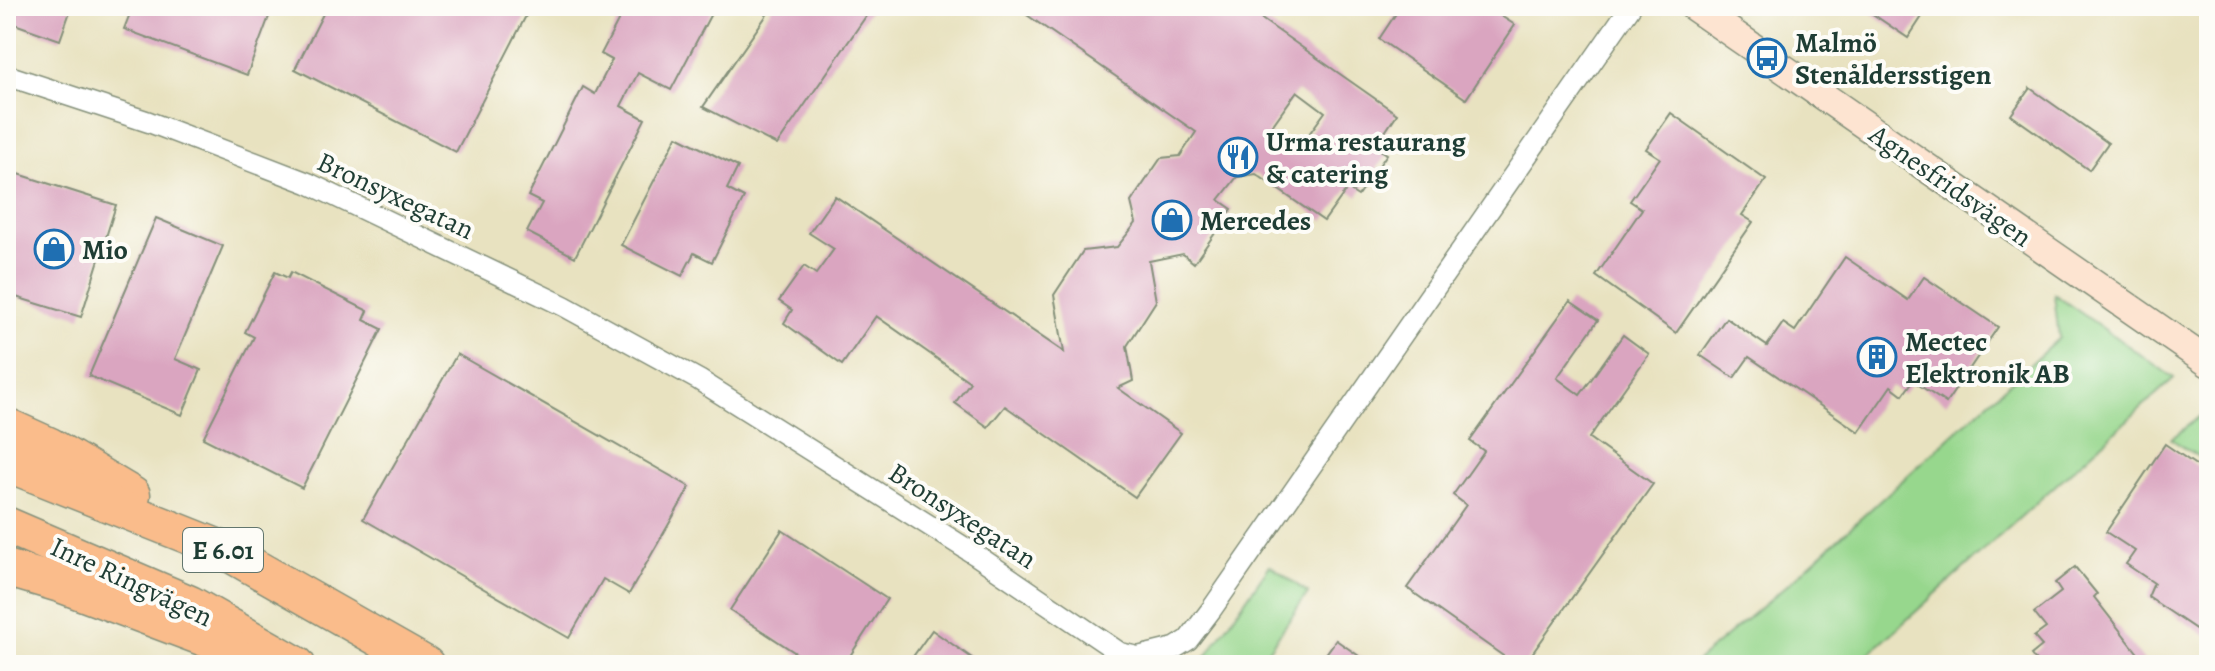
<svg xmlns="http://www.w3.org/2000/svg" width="2215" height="671" viewBox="0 0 2215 671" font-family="Alegreya,serif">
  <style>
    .green { fill: #97d78d; stroke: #5b8a60; stroke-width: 2 }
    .building { fill: #daa5c0; fill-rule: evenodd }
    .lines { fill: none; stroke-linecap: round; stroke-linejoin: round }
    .street-casing { stroke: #84907a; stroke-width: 23 }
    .secondary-casing { stroke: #84907a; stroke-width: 31 }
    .highway-casing { stroke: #84907a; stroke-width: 39 }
    .street { stroke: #fff; stroke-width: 20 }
    .secondary { stroke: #fde4d1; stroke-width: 28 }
    .highway { stroke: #fabc8b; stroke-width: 36 }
    .labels { text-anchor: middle; stroke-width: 8; stroke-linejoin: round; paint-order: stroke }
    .shield { fill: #fdfcf7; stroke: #62766e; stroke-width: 2 }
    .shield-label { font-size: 26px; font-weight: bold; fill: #1f3d34 }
    .poi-label { font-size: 28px; font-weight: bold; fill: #1f3d34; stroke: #fdfcf7; text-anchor: start }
    .street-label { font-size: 28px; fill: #1f3d34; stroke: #fdfcf7 }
  </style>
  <rect width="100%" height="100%" fill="#fdfcf7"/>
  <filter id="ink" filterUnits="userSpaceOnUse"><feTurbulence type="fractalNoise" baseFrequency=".0125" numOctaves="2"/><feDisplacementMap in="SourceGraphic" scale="16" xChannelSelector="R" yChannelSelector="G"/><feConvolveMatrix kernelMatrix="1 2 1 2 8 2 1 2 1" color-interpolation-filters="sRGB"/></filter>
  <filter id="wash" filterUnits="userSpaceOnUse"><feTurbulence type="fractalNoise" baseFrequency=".006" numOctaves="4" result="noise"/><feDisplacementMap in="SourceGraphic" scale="32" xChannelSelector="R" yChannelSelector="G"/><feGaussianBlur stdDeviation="1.8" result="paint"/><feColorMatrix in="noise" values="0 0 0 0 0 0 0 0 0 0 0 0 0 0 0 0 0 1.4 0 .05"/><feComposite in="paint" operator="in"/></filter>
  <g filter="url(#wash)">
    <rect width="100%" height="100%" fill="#e8e2c0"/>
    <g class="green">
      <path d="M2054,294L2174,378L1857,665H1692L1785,587L2059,338Z"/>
      <path d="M2209,409V464L2171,439Z"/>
      <path d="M1270,565L1308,593L1258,665H1196L1203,661Z"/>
    </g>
    <g id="blocks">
      <g class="building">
        <path d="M6,6H72L60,40L6,21Z"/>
        <path d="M133,6H273L247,75L124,29Z"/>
        <path d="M327,6H531L456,152L295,69Z"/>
        <path d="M626,6H715L671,90L638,73L621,106L645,119L575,257L527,232L542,203L528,196L583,87L595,94L612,60L601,54Z"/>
        <path d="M773,6H873L777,145L703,107Z"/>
        <path d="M1014,6H1243L1397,114L1375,147L1387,154L1358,196L1347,189L1324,221L1256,174L1237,177L1219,200L1232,209L1194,263L1183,254L1149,261L1156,301L1127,346L1133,381L1118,388L1181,433L1135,497L1005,406L988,427L955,403L970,382L876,316L842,365L784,323L792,310L779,301L804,266L816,274L834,249L809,233L835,196L1064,352L1054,295L1083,251L1117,247L1136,223L1131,202L1161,158L1180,156L1196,132ZM1297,91L1325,112L1295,153L1267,133Z"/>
        <path d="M1401,6H1508L1501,16L1515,25L1466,99L1379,39Z"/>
        <path d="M1861,6H1929L1908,38Z"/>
        <path d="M2030,88L2108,143L2089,170L2011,115Z"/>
        <path d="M1671,113L1766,180L1742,215L1753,222L1676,333L1596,276L1642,209L1630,201L1660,158L1646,149Z"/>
        <path d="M677,136L738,167L727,189L744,198L712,262L694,253L682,276L621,245Z"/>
        <path d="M6,170L116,205L81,317L6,294Z"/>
        <path d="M156,218L223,246L175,359L201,370L182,415L89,376Z"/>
        <path d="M1845,257L1908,300L1924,277L1998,327L1946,403L1913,381L1903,395L1891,386L1859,432L1749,357L1734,378L1700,355L1726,318L1767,346L1783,323L1795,331Z"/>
        <path d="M275,272L288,278L291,272L368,311L364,320L382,329L302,488L203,438L254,337L245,332Z"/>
        <path d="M1570,301L1598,320L1557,378L1580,395L1623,335L1649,354L1589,438L1653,484L1524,665H1516L1407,588L1466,505L1453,495L1484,451L1470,441Z"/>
        <path d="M457,354L690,487L629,594L603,579L569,638L363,519Z"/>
        <path d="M2165,444L2209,474V638L2148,597L2154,583L2126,564L2135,551L2106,532Z"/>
        <path d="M782,530L887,599L844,665H814L730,610Z"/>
        <path d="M2075,567L2097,594L2094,597L2147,665H2039L2031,655L2042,646L2034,637L2046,628L2034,613L2061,592L2055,583Z"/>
        <path d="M932,630L982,665H907Z"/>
        <path d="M1336,640L1372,665H1318Z"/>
      </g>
    </g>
  </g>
  <g filter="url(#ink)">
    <use href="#blocks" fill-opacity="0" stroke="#84907a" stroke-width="2"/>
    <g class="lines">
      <g class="street-casing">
        <path id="street" d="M6,75L149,122L308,183L564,306L699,380L976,555L1120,653L1138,657L1175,648L1188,640L1211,610L1631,6"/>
      </g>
      <g class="secondary-casing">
        <path id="secondary" d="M1693,6L2209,363"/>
      </g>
      <g class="highway-casing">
        <g id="highway">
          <path d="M6,426L50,446L132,495"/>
          <path d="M6,463L222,549L426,665"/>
          <path d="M6,525L190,604L297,665"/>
          <path d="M6,568L60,584L231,648"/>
        </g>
      </g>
      <use href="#street" class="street"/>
      <use href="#secondary" class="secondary"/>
      <use href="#highway" class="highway"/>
    </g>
  </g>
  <defs>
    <g id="bus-ring" transform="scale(2)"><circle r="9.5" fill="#fdfcf7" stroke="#1f6fb2" stroke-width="1.5"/><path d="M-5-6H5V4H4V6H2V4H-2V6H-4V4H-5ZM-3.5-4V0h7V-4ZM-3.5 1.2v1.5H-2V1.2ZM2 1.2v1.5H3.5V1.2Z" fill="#1f6fb2"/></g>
    <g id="restaurant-ring" transform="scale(2)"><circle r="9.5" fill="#fdfcf7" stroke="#1f6fb2" stroke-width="1.5"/><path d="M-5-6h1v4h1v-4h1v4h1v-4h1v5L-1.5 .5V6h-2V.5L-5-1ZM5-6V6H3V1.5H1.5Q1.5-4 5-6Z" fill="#1f6fb2"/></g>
    <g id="shop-ring" transform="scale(2)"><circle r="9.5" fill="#fdfcf7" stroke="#1f6fb2" stroke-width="1.5"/><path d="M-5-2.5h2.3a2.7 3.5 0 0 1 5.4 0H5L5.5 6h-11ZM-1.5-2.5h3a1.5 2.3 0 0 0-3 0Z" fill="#1f6fb2"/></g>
    <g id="building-ring" transform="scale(2)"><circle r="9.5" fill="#fdfcf7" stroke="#1f6fb2" stroke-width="1.5"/><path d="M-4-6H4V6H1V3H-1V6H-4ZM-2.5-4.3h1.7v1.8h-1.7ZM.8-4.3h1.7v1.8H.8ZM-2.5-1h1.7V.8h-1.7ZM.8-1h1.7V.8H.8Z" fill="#1f6fb2"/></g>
  </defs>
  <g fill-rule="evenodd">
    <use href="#bus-ring" x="1767" y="58"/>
    <use href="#restaurant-ring" x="1238" y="157"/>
    <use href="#shop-ring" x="1172" y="220"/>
    <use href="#shop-ring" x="54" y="249"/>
    <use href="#building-ring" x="1877" y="357"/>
  </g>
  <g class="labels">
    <rect class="shield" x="183" y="528" width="80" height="44" rx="6"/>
    <g class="shield-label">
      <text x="223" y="559">E 6.01</text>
    </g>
    <g class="poi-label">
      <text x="1795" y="52">Malmö<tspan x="1795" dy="32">Stenåldersstigen</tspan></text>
      <text x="1266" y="151">Urma restaurang<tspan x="1266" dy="32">&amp; catering</tspan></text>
      <text x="1200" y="230">Mercedes</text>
      <text x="82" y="259">Mio</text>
      <text x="1905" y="351">Mectec<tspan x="1905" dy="32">Elektronik AB</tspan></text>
    </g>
    <g class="street-label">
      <text transform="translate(1951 185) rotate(35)" y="10">Agnesfridsvägen</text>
      <text transform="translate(396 195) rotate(25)" y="10">Bronsyxegatan</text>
      <text transform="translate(963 515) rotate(33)" y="10">Bronsyxegatan</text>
      <text transform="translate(132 581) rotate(25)" y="10">Inre Ringvägen</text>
    </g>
  </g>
  <rect width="2215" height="671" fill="none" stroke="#fdfcf7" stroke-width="32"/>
</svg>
